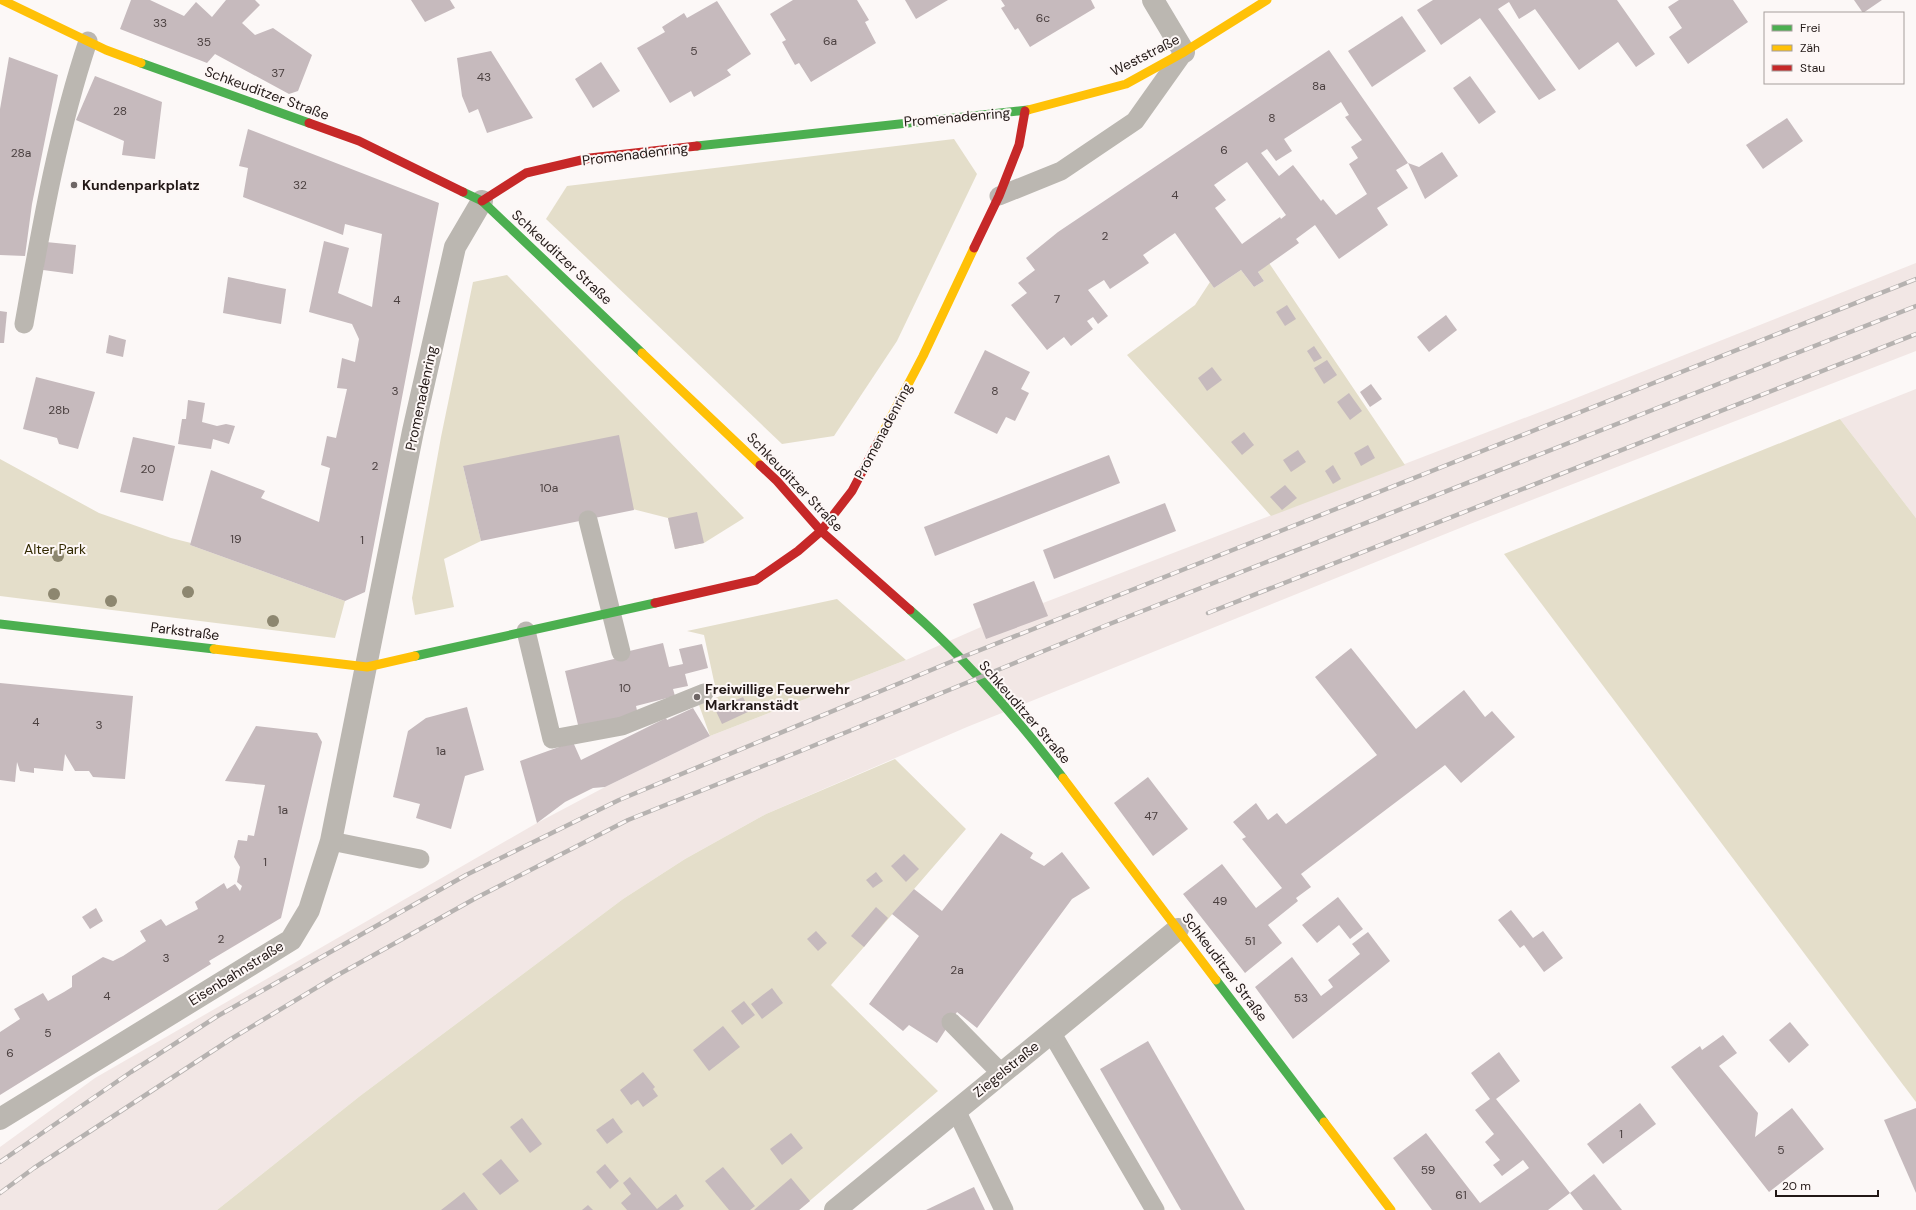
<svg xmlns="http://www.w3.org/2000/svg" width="1916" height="1210" viewBox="0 0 1916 1210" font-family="'DM Sans',sans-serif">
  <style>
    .built { fill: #f2e7e5 }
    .green { fill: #e4deca }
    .building { fill: #c6babd; fill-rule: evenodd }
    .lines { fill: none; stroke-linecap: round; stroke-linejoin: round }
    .lane { stroke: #bbb7b1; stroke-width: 19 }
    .street { stroke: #bbb7b1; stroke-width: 22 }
    .fast { stroke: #4caf50; stroke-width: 9 }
    .slow { stroke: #ffc107; stroke-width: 9 }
    .jam { stroke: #c62828; stroke-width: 9 }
    .rail-casing { stroke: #b6b2b0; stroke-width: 4.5 }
    .rail { stroke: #fdf7f6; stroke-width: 3; stroke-dasharray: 9; stroke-linecap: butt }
    .tree { fill: #8d8770 }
    .poi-dot { fill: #6e6665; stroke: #fdf7f6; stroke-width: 1.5 }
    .labels { text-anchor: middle; stroke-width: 4; stroke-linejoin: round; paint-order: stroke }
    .number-label { font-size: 12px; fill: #4b4040 }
    .street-label { font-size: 14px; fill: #221816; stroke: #fdf7f6 }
    .poi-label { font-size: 14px; font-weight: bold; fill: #221816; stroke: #fdf7f6; text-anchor: start }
    .park-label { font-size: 14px; fill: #322a02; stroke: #fdf7f6 }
  </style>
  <rect width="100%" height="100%" fill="#fcf8f7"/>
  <g class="built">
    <path d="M1916,263V351L1470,524L967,727L766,814L685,859L623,899L360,1096L217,1210H0V1147L95,1078L537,823L605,787L710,736L906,660L981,627L973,604L1034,581L1043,603L1566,402Z"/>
    <path d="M1916,389V518L1840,419Z"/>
  </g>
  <g class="green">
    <path d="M954,139L977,174L897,341L834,436L782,444L546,219L567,186Z"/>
    <path d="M1269,263L1405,465L1271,516L1127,355L1195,305L1210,282L1214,288L1241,270L1254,287L1264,281L1258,272Z"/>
    <path d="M507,275L744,518L704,543L675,549L668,518L463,466L481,541L444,559L454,607L415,615L412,598L441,437L473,282Z"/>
    <path d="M1840,419L1916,518V1102L1504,554Z"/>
    <path d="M0,459L99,513L171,538L191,543L190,545L345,601L335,638L0,596Z"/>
    <path d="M837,599L906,660L710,736L699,705L727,693L725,685L715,686L704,635L687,631Z"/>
    <path d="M895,759L966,829L831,985L938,1091L799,1210H217L360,1096L623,899L685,859L766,814Z"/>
  </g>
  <g class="building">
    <path d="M131,0H150L184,16L196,2L212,17L226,0H255L260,5L242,23L255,35L273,28L312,55L298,91L289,94L215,54L207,63L120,29Z"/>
    <path d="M411,0H450L455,8L425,22Z"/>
    <path d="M793,0H857L869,20L865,22L876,43L811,82L799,63L795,65L782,42L786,40L770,14Z"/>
    <path d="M905,0H948L916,19Z"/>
    <path d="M1001,0H1091L1095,8L1030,47L1018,28L1015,30L1001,8L1005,6Z"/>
    <path d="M1433,0H1617L1655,54L1636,67L1618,42L1579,70L1535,9L1519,19L1509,2L1498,9L1556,90L1539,100L1480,18L1441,45L1417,10Z"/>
    <path d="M1679,0H1733L1748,22L1688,64L1669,37L1682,28L1668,7Z"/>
    <path d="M1854,0H1882L1863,13Z"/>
    <path d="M717,1L751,54L727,70L731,75L694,97L691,91L670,103L637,48L665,32L662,27L684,13L687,18Z"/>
    <path d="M1402,16L1426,51L1372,87L1348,51Z"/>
    <path d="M1329,50L1408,163L1396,170L1408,188L1377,208L1388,225L1339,259L1315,225L1296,239L1299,243L1258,272L1264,281L1254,287L1241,270L1214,288L1175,233L1143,255L1149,263L1110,289L1104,280L1088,290L1108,316L1098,324L1093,317L1087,321L1093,329L1071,346L1064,337L1047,350L1011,305L1027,293L1018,283L1035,270L1026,258L1058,232ZM1341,102L1349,115L1345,117L1362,140L1351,147L1358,158L1349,164L1367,194L1336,215L1323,199L1321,201L1293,165L1279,176L1261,153L1267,149L1276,161L1292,151L1284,139ZM1247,162L1286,215L1281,219L1280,217L1242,244L1215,208L1226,200L1214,185Z"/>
    <path d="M491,51L533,118L487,133L478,109L469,113L462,96L457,58Z"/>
    <path d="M9,57L58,75L32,204L25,256L0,255V109Z"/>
    <path d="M601,62L620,91L593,108L575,79Z"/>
    <path d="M95,76L162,102L155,159L122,155L124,141L76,120Z"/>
    <path d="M1470,76L1496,112L1479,124L1453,88Z"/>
    <path d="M1787,118L1803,141L1763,169L1746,145Z"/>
    <path d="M248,129L439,203L365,592L345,601L190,545L211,470L265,491L261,498L319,522L330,468L321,465L327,436L336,438L347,389L337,388L342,358L355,362L359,339L352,324L309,312L324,241L349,248L338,293L372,307L382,234L345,224L343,235L243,197L248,168L239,166Z"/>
    <path d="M1442,152L1458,176L1425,199L1408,163L1419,167Z"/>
    <path d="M46,242L76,245L73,274L43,270Z"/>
    <path d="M228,277L286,289L281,324L223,313Z"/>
    <path d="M1287,305L1296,319L1285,326L1276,312Z"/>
    <path d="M0,311L7,312L4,343H0Z"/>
    <path d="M1446,315L1457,330L1429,352L1417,337Z"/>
    <path d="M109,335L126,340L123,357L106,353Z"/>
    <path d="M1314,346L1322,358L1314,362L1307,351Z"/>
    <path d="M985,350L1030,372L1021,389L1029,393L1015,421L1006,417L997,434L954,413Z"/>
    <path d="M1327,360L1337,375L1324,384L1314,368Z"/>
    <path d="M1212,367L1222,380L1207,391L1198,378Z"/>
    <path d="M36,377L95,392L78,449L59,444L57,438L23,429Z"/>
    <path d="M1371,384L1382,399L1370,407L1360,392Z"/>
    <path d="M1349,393L1362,411L1350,420L1337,402Z"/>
    <path d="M188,400L205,403L202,422L217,426L226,424L235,426L229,444L213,439L211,449L178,444L182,419H186Z"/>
    <path d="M1244,432L1254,445L1242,455L1231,442Z"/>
    <path d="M619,435L634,510L481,541L463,466Z"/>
    <path d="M133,437L175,446L163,501L120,492Z"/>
    <path d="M1368,445L1375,458L1361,466L1354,453Z"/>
    <path d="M1298,450L1306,462L1291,472L1283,460Z"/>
    <path d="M1109,455L1120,483L935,556L924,527Z"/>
    <path d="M1333,465L1341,479L1333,484L1325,471Z"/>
    <path d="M1285,485L1297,498L1282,510L1270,497Z"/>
    <path d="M1165,503L1176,531L1054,579L1043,550Z"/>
    <path d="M697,512L704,543L675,549L668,518Z"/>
    <path d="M1034,581L1048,616L986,639L973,604Z"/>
    <path d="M663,643L669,667L683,664L679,649L702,644L708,668L685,674L688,686L673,689L675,696L636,706L638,715L579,729L565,671L622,657L621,653Z"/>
    <path d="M1351,648L1416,729L1464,690L1485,717L1492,711L1515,737L1461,783L1445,765L1301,874L1311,887L1296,898L1298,901L1268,925L1282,943L1245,973L1183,894L1222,864L1256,908L1282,888L1242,839L1246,837L1233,822L1256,803L1268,820L1277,813L1286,824L1377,755L1315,677Z"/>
    <path d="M0,683L133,696L125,779L93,777L89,771H75L65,754L63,771L34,768V773L20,771L17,762L15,782L0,780Z"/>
    <path d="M743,697L750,711L722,724L715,709Z"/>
    <path d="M467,707L484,770L465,776L451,829L416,818L420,804L393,797L408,731L426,718Z"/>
    <path d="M693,708L710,736L605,787L593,788L565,802L537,823L520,761L573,742L581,760L666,718L667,720Z"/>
    <path d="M256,726L317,733L322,742L281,918L209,961L211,964L0,1095V1032L20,1019L14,1009L43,993L48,1001L64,992L72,987V976L103,957L113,961L123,956L146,941L140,931L161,919L166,926L198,909L195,902L224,883L227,889L235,884L240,891L242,886L237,882L240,867L234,857L238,840L247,841L248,835L254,836L265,785L225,781Z"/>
    <path d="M1148,777L1188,829L1153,856L1114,803Z"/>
    <path d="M1001,833L1033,853L1030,858L1044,866L1062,852L1090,888L1072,899L977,1028L957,1012L937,1043L909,1025L903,1031L869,1004L919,936L892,914L914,889L942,911Z"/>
    <path d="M904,854L919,869L906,882L891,866Z"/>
    <path d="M876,872L883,881L873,888L866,880Z"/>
    <path d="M1338,897L1363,929L1350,939L1339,925L1317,943L1302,925Z"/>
    <path d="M876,907L888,918L864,947L851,936Z"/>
    <path d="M96,908L103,921L90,929L82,917Z"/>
    <path d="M1511,910L1533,938L1543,931L1563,958L1544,972L1524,945L1520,948L1498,920Z"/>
    <path d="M816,931L827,943L818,951L807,939Z"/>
    <path d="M1368,932L1390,961L1293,1039L1255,987L1292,957L1321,996L1333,987L1328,980L1360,954L1352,944Z"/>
    <path d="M772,988L783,1003L762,1019L751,1004Z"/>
    <path d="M744,1001L755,1015L742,1025L731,1011Z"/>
    <path d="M1790,1022L1809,1045L1789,1063L1769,1040Z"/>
    <path d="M723,1026L740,1047L709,1071L693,1050Z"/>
    <path d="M1723,1035L1737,1053L1719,1066L1758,1113L1755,1137L1792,1108L1824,1149L1769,1192L1671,1067L1700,1046L1702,1050Z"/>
    <path d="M1148,1041L1245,1210H1181L1128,1118L1100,1069Z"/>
    <path d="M1499,1052L1520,1081L1496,1099L1570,1193L1548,1210H1432L1393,1158L1426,1133L1480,1203L1529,1168L1523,1160L1502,1176L1493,1165L1500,1160L1485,1142L1494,1134L1475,1110L1490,1099L1471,1073Z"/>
    <path d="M643,1072L655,1087L653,1089L658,1096L643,1107L638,1100L631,1105L620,1090Z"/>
    <path d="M1640,1103L1656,1124L1603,1164L1587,1144Z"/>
    <path d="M1916,1108V1193L1884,1120Z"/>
    <path d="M522,1118L542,1144L530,1153L510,1127Z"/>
    <path d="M613,1118L623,1132L607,1144L596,1130Z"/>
    <path d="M791,1133L803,1148L782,1165L770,1149Z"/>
    <path d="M501,1159L519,1181L500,1195L482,1174Z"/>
    <path d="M605,1164L619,1181L610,1189L596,1172Z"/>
    <path d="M723,1167L755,1206L750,1210H729L705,1181Z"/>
    <path d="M1594,1174L1622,1210H1583L1570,1193Z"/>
    <path d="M630,1177L657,1209L676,1194L684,1206L679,1210H627L621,1203L631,1194L623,1183Z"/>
    <path d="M791,1178L810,1201L799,1210H754Z"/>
    <path d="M974,1187L985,1210H926Z"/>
    <path d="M464,1192L478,1210H441L454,1200Z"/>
    <path d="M588,1205L593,1210H582Z"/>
  </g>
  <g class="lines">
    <g class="lane">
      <path d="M999,196L1061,171L1135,121L1184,52"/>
      <path d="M24,324C41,229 57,134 88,41"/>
      <path d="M588,520L621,652"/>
      <path d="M526,631L552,739L622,726L704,693"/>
      <path d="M331,841L420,859"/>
      <path d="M951,1022L1001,1073"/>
      <path d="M1051,1032L1155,1210"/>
      <path d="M956,1110L1004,1210"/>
    </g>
    <g class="street">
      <path d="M1153,0L1184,52"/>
      <path d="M0,1119L291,940L309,910L331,841L413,431L455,247L482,201"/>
      <path d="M835,1210L1178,929"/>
    </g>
    <g class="fast">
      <path d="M141,63L309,123"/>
      <path d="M697,146L1028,110"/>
      <path d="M463,192L482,201L642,353"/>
      <path d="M910,610C967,660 1017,718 1063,778"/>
      <path d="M0,624L214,649"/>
      <path d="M415,656L655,603"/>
      <path d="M1216,980L1324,1122"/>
    </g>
    <g class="slow">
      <path d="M2,0L106,50L141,63"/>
      <path d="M1028,110L1126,84L1184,52L1267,0"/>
      <path d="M642,353L760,465"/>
      <path d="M880,438L923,356L974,248"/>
      <path d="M214,649L367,667L415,656"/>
      <path d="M1063,778L1216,980"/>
      <path d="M1324,1122L1391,1210"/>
    </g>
    <g class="jam">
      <path d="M309,123L359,141L463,192"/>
      <path d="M482,201L526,173L590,158L697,146"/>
      <path d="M974,248L999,196L1019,145L1025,111"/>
      <path d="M760,465L777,481L821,531L910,610"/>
      <path d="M655,603L756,580L798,551L821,531L852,491L880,438"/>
    </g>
    <g class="rail-casing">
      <g id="rail">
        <path d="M1208,613L1916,334"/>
        <path d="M0,1162L131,1072L216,1017L466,875L619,800L960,658L1916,279"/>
        <path d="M0,1193L34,1168L231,1039L336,976L476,898L628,820L803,750L1107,625L1916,306"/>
      </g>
    </g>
    <use href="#rail" class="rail"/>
  </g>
  <g class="tree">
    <circle cx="58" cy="556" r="6"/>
    <circle cx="188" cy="592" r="6"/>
    <circle cx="54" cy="594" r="6"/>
    <circle cx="111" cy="601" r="6"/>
    <circle cx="273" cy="621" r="6"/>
  </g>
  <g class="poi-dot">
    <circle cx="74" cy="185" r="4"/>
    <circle cx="697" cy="697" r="4"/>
  </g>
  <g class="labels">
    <g class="number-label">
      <text x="1043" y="22">6c</text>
      <text x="160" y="27">33</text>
      <text x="830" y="45">6a</text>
      <text x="204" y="46">35</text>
      <text x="694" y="55">5</text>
      <text x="278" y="77">37</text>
      <text x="484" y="81">43</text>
      <text x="1319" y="90">8a</text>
      <text x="120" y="115">28</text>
      <text x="1272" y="122">8</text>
      <text x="1224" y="154">6</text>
      <text x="21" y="157">28a</text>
      <text x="300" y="189">32</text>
      <text x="1175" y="199">4</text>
      <text x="1105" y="240">2</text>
      <text x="1057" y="303">7</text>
      <text x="397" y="304">4</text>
      <text x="395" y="395">3</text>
      <text x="995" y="395">8</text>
      <text x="59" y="414">28b</text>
      <text x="375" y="470">2</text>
      <text x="148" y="473">20</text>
      <text x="549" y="492">10a</text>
      <text x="236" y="543">19</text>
      <text x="362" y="544">1</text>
      <text x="625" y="692">10</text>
      <text x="36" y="726">4</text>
      <text x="99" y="729">3</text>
      <text x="441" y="755">1a</text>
      <text x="283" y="814">1a</text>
      <text x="1151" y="820">47</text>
      <text x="265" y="866">1</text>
      <text x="1220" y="905">49</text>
      <text x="221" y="943">2</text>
      <text x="1250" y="945">51</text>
      <text x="166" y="962">3</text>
      <text x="957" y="974">2a</text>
      <text x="107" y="1000">4</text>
      <text x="1301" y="1002">53</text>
      <text x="48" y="1037">5</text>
      <text x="10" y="1057">6</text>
      <text x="1621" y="1138">1</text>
      <text x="1781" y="1154">5</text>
      <text x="1428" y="1174">59</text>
      <text x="1461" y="1199">61</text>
    </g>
    <g class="street-label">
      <text transform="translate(1145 55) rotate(-27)" y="5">Weststraße</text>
      <text transform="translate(267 93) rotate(20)" y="5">Schkeuditzer Straße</text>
      <text transform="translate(957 117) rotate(-5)" y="5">Promenadenring</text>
      <text transform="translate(635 154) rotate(-7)" y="5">Promenadenring</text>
      <text transform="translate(562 257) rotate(43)" y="5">Schkeuditzer Straße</text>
      <text transform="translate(421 398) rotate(-78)" y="5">Promenadenring</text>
      <text transform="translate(883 431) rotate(-62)" y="5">Promenadenring</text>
      <text transform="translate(795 482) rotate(46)" y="5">Schkeuditzer Straße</text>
      <text transform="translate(185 631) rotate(7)" y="5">Parkstraße</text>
      <text transform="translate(1025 712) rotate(49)" y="5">Schkeuditzer Straße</text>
      <text transform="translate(1225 967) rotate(53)" y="5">Schkeuditzer Straße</text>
      <text transform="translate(236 973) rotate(-32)" y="5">Eisenbahnstraße</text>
      <text transform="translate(1006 1069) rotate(-39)" y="5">Ziegelstraße</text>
    </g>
    <g class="poi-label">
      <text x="82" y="190">Kundenparkplatz</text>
      <text x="705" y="694">Freiwillige Feuerwehr<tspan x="705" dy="16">Markranstädt</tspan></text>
    </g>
    <g class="park-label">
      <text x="55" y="554">Alter Park</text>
    </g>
  </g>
  <rect x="1764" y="12" width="140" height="72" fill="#fdf7f6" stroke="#a59e9c"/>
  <rect x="1772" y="25" width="20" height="6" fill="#4caf50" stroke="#a59e9c"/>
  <text x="1800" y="32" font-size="12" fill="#221816">Frei</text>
  <rect x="1772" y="45" width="20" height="6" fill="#ffc107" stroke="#a59e9c"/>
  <text x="1800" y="52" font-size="12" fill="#221816">Zäh</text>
  <rect x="1772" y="65" width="20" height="6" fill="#c62828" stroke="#a59e9c"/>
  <text x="1800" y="72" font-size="12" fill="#221816">Stau</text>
  <path d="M1776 1190v6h102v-6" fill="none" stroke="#221816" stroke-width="2"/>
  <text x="1782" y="1190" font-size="12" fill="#221816" stroke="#fdf7f6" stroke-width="3" paint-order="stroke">20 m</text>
</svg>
